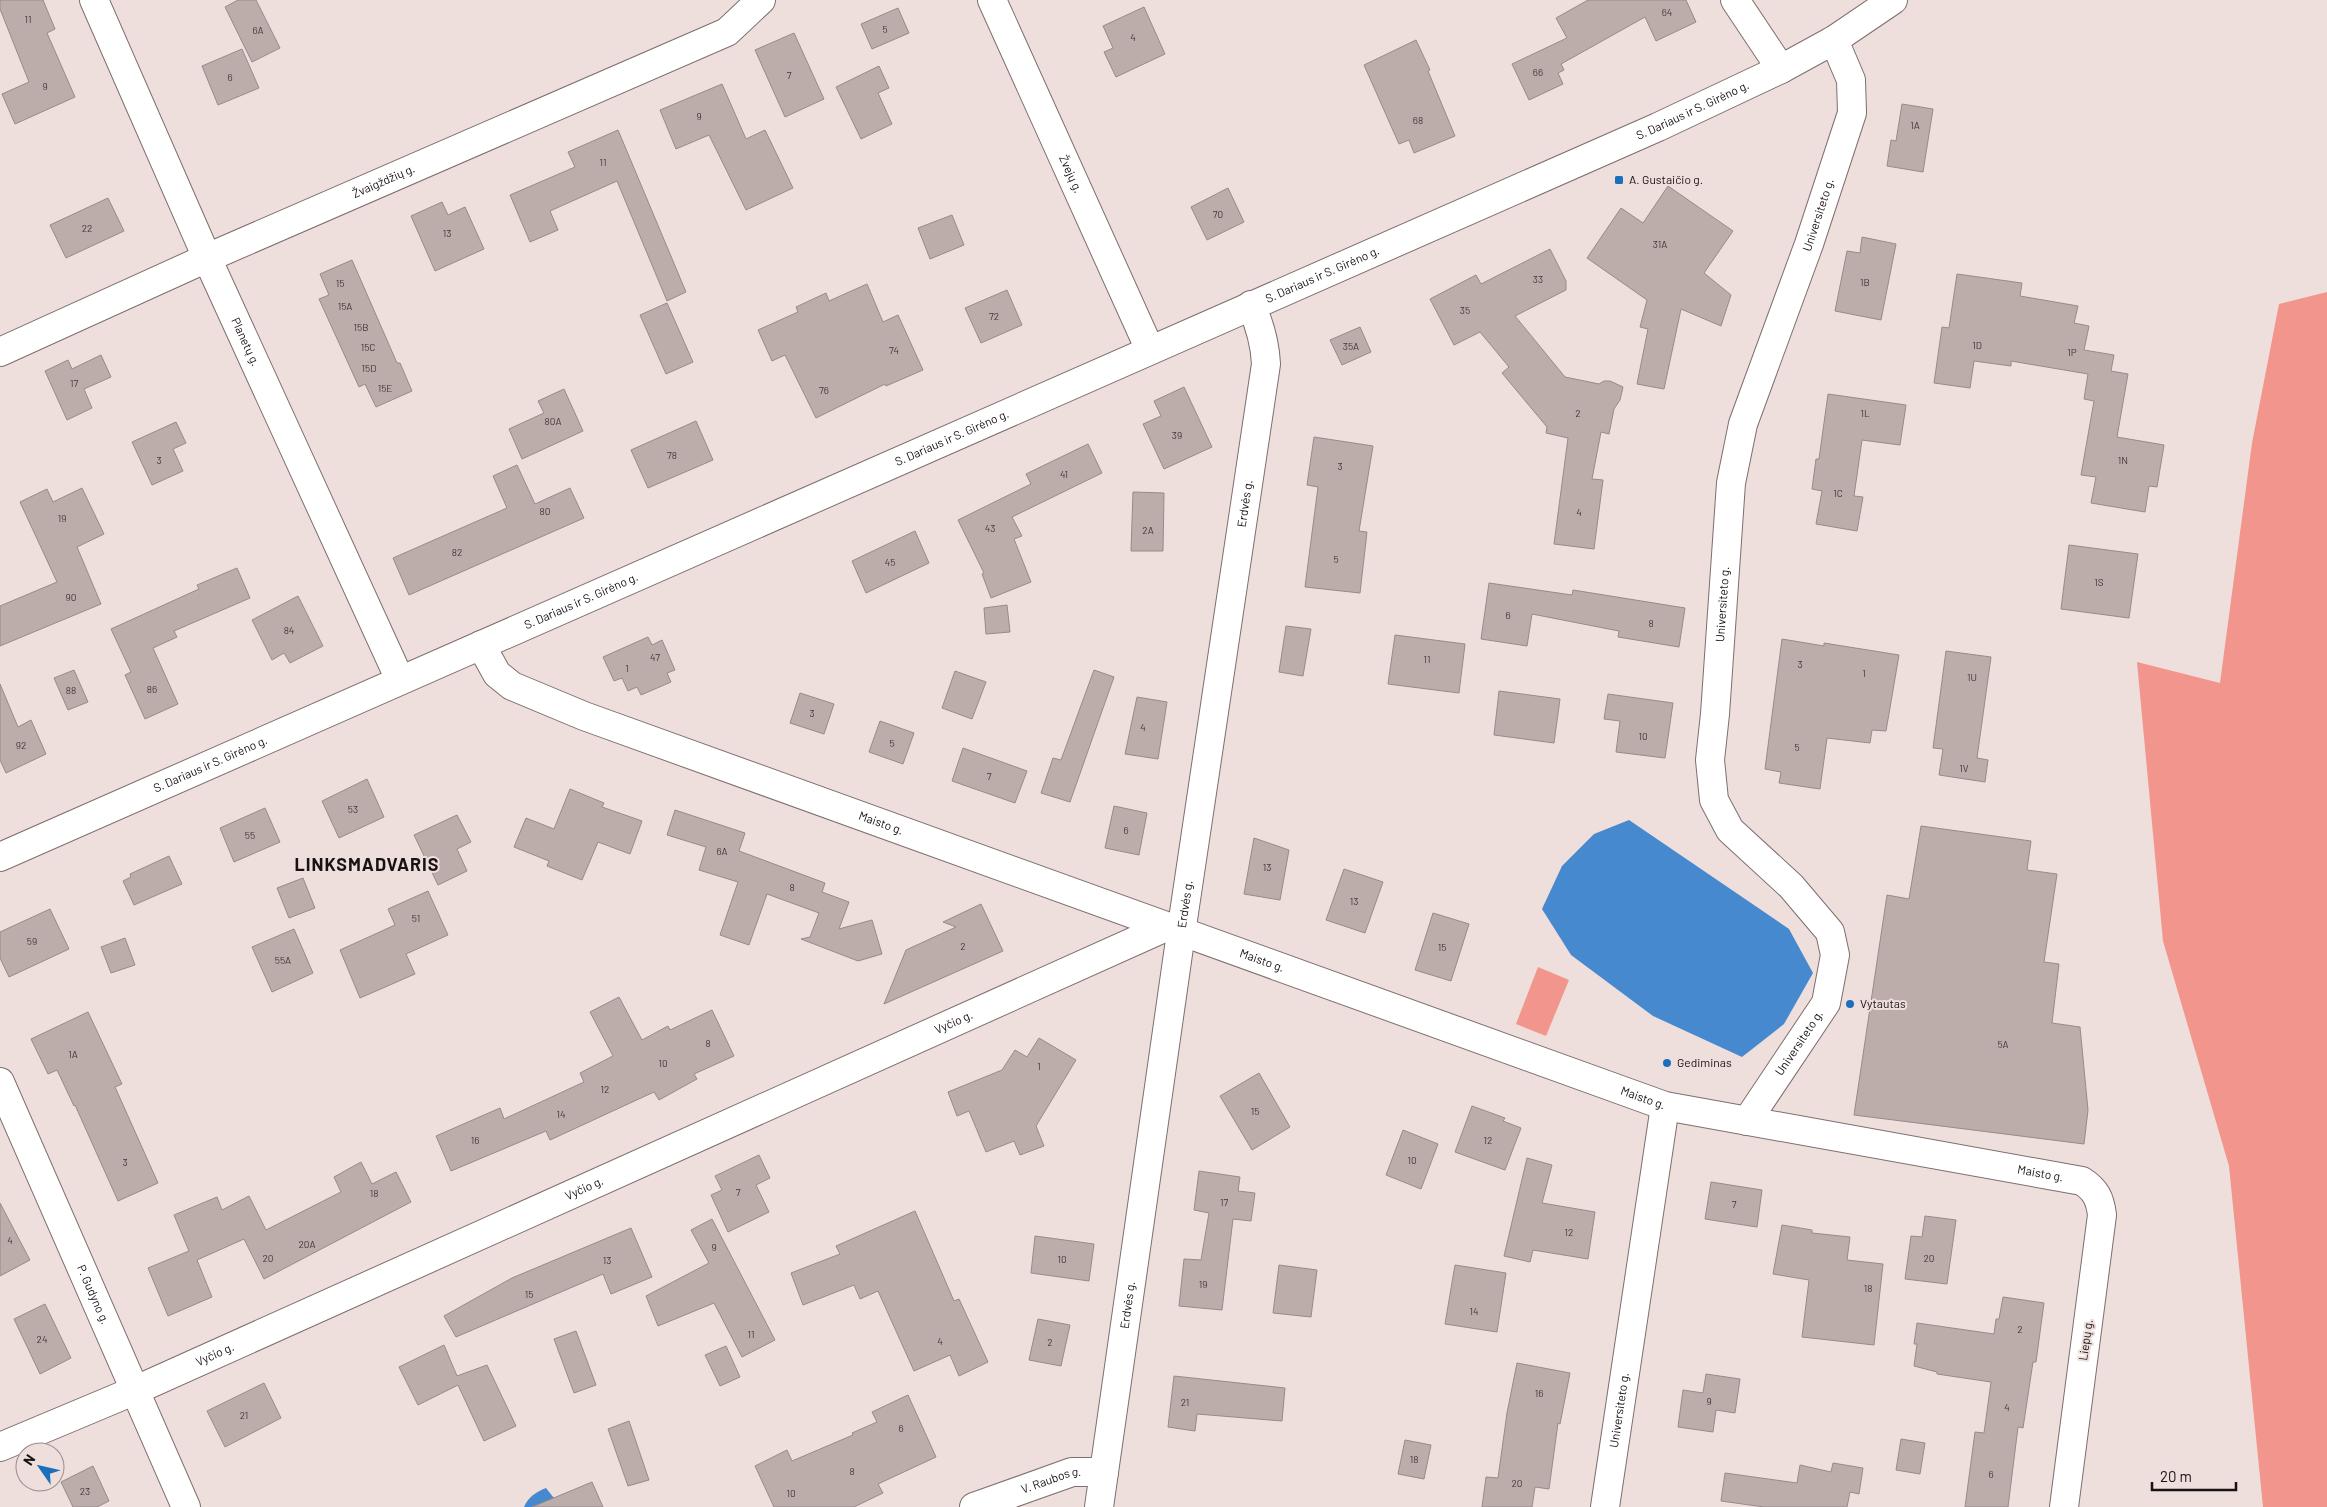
<svg xmlns="http://www.w3.org/2000/svg" width="2327" height="1507" viewBox="0 0 2327 1507" font-family="Barlow,sans-serif">
  <style>
    .green { fill: #f2958c }
    .water { fill: #4789cf }
    .building { fill: #bcadab; stroke: #988a88 }
    .lines { fill: none; stroke-linecap: round; stroke-linejoin: round }
    .minor-casing { stroke: #7d6f6d; stroke-width: 30 }
    .minor { stroke: #fff; stroke-width: 28 }
    .poi-dot { fill: #1c6fbd; stroke: #eededc; stroke-width: 2 }
    .labels { text-anchor: middle; stroke-width: 4; stroke-linejoin: round; paint-order: stroke }
    .number-label { font-size: 10px; fill: #413938 }
    .street-label { font-size: 12px; fill: #181212; stroke: #eededc }
    .poi-label { font-size: 12px; fill: #181212; stroke: #eededc; text-anchor: start }
    .district-label { font-size: 18px; font-weight: bold; letter-spacing: 1px; fill: #181212; stroke: #eededc }
  </style>
  <rect width="100%" height="100%" fill="#eededc"/>
  <g class="green">
    <path d="M2327,292V1507H2263L2229,1166L2163,941L2137,662L2220,683L2252,443L2279,304Z"/>
    <path d="M1538,967L1569,980L1546,1036L1516,1024Z"/>
  </g>
  <g class="water">
    <path d="M1629,820L1789,929L1813,973L1784,1024L1742,1057L1653,1016L1571,955L1542,909L1562,866L1594,834Z"/>
    <path d="M546,1488L561,1507H524C528,1497 536,1492 546,1488Z"/>
  </g>
  <g class="building">
    <path d="M0,0H43L55,29L47,33L75,97L15,124L2,94L29,82L0,9Z"/>
    <path d="M238,0H256L280,48L252,62L225,7Z"/>
    <path d="M1588,0H1686L1696,22L1656,41L1645,17L1561,64L1564,70L1558,73L1563,84L1529,100L1512,64L1567,38L1556,18Z"/>
    <path d="M1144,7L1165,54L1116,77L1104,52L1113,48L1103,26Z"/>
    <path d="M898,8L909,33L872,49L861,24Z"/>
    <path d="M794,33L824,99L785,117L755,50Z"/>
    <path d="M1416,40L1430,70L1428,71L1455,136L1414,153L1409,140L1399,144L1364,65Z"/>
    <path d="M242,49L259,88L218,105L202,66Z"/>
    <path d="M879,66L889,88L878,93L892,124L861,139L836,87Z"/>
    <path d="M722,84L746,139L765,130L793,188L746,210L709,135L676,149L660,110Z"/>
    <path d="M1902,104L1933,109L1923,172L1887,166L1891,140L1896,141Z"/>
    <path d="M618,130L686,292L667,301L617,181L550,211L558,230L530,242L510,195L575,167L568,152Z"/>
    <path d="M1668,186L1733,231L1704,273L1731,295L1721,326L1681,309L1664,389L1637,384L1648,329L1640,327L1647,300L1587,258L1621,208L1643,223Z"/>
    <path d="M1228,188L1244,222L1207,240L1191,207Z"/>
    <path d="M108,198L124,231L66,258L50,225Z"/>
    <path d="M442,202L448,215L465,207L484,249L435,271L411,216Z"/>
    <path d="M952,215L964,245L930,259L918,228Z"/>
    <path d="M1862,237L1896,244L1881,320L1835,311L1847,251L1860,253Z"/>
    <path d="M1550,249L1566,281V290L1515,316L1565,377L1599,384L1604,381H1610L1623,387L1620,400L1614,409L1609,434L1601,432L1592,479L1603,480L1594,549L1554,544L1568,438L1546,433L1547,427L1502,373L1509,367L1480,332L1454,345L1430,299L1476,275L1481,284Z"/>
    <path d="M352,260L397,363H400L412,391L376,407L365,384L359,387L319,299L329,295L320,274Z"/>
    <path d="M1957,274L2022,283L2020,296L2078,306L2074,323L2089,326L2084,350L2114,355L2111,371L2128,374L2117,437L2164,445L2157,487L2149,486L2145,512L2091,503L2096,477L2081,475L2094,401L2084,399L2088,374L2011,361V366L1974,361L1970,388L1934,383L1942,327L1949,328Z"/>
    <path d="M867,284L883,322L898,315L923,370L886,386L885,384L816,418L785,355L772,361L758,330L798,312L796,307L826,293L829,301Z"/>
    <path d="M1007,290L1022,325L981,343L965,308Z"/>
    <path d="M667,303L693,362L666,374L640,315Z"/>
    <path d="M1360,327L1371,352L1342,365L1330,340Z"/>
    <path d="M101,355L111,377L84,389L92,408L67,420L45,371L68,360L72,369Z"/>
    <path d="M1184,387L1212,447L1164,469L1143,424L1161,416L1154,401Z"/>
    <path d="M564,389L583,431L522,459L509,429L544,413L538,401Z"/>
    <path d="M1828,394L1906,405L1900,445L1862,440L1854,496L1863,497L1857,531L1816,524L1822,491L1812,489L1816,459H1819Z"/>
    <path d="M696,421L713,460L648,488L631,450Z"/>
    <path d="M176,422L186,443L173,449L183,471L152,485L132,442Z"/>
    <path d="M1314,437L1373,446L1359,531L1367,532L1360,593L1305,587L1318,487L1307,485Z"/>
    <path d="M1088,444L1102,473L1012,517L1022,536L1014,539L1031,582L991,598L982,574L984,573L958,520L1031,484L1026,474Z"/>
    <path d="M517,465L535,504L570,488L584,518L409,595L393,558L507,508L493,476Z"/>
    <path d="M82,488L104,534L77,547L101,604L0,646V606L57,582L20,502L47,489L53,502Z"/>
    <path d="M1133,492L1164,493L1163,551H1131Z"/>
    <path d="M915,531L929,563L866,593L852,561Z"/>
    <path d="M2069,545L2138,554L2129,618L2061,609Z"/>
    <path d="M237,568L250,598L174,631L177,637L153,648L178,704L145,719L125,675L131,672L111,629L199,589L197,585Z"/>
    <path d="M1489,583L1572,595L1573,590L1685,608L1679,647L1618,637L1619,631L1532,614L1527,646L1481,639Z"/>
    <path d="M298,596L323,646L290,663L284,653L272,660L252,620Z"/>
    <path d="M1007,605L1010,632L986,634L984,608Z"/>
    <path d="M1286,626L1311,629L1303,676L1279,672Z"/>
    <path d="M1395,635L1465,644L1459,693L1388,684Z"/>
    <path d="M648,637L652,645L662,640L675,670L667,673L671,682L641,695L637,687L628,691L622,678L614,681L603,657Z"/>
    <path d="M1782,639L1824,646V643L1899,655L1886,731L1872,730L1870,743L1827,738L1820,789L1779,783L1781,772L1765,769Z"/>
    <path d="M1946,651L1991,657L1977,758L1988,760L1985,782L1939,775L1943,749L1933,748Z"/>
    <path d="M74,670L88,702L68,710L54,678Z"/>
    <path d="M1094,670L1114,677L1070,802L1041,793L1053,758L1061,760Z"/>
    <path d="M955,671L986,682L972,719L942,708Z"/>
    <path d="M0,684L18,727L31,720L46,754L6,773L0,760Z"/>
    <path d="M1499,691L1560,699L1554,743L1494,735Z"/>
    <path d="M800,693L834,704L824,734L790,723Z"/>
    <path d="M1608,694L1673,703L1665,758L1616,752L1620,721L1604,719Z"/>
    <path d="M1137,697L1167,702L1158,759L1125,754Z"/>
    <path d="M880,721L914,733L903,764L869,752Z"/>
    <path d="M963,748L1027,771L1015,803L952,781Z"/>
    <path d="M367,779L384,817L339,838L322,801Z"/>
    <path d="M570,789L604,803L602,807L642,821L630,854L598,842L582,880L547,866L549,861L514,847L526,818L554,829Z"/>
    <path d="M1114,806L1147,813L1139,855L1105,848Z"/>
    <path d="M265,808L280,842L234,862L220,828Z"/>
    <path d="M675,810L745,833L739,851L825,883L822,892L849,902L839,929L872,920L882,954L858,961L801,939L810,937L819,913L767,894L749,945L720,935L738,882L699,870L706,847L667,835Z"/>
    <path d="M457,815L471,842L457,849L467,871L438,885L414,835Z"/>
    <path d="M1921,826L2031,841L2027,870L2057,874L2044,962L2059,964L2052,1023L2080,1027L2088,1110L2084,1144L1854,1115L1887,895L1909,899Z"/>
    <path d="M1254,838L1289,850L1280,900L1244,894Z"/>
    <path d="M169,856L182,884L134,905L123,881L131,877L130,874Z"/>
    <path d="M1344,869L1383,882L1365,933L1326,920Z"/>
    <path d="M303,878L315,908L289,918L277,888Z"/>
    <path d="M428,891L448,935L406,954L415,974L360,998L340,950L395,925L388,909Z"/>
    <path d="M981,904L1003,951L884,1004L906,950L956,927L943,922Z"/>
    <path d="M50,909L69,949L9,977L0,958V932Z"/>
    <path d="M1433,913L1469,924L1451,981L1415,970Z"/>
    <path d="M294,929L313,973L272,992L252,947Z"/>
    <path d="M125,938L135,965L111,973L101,947Z"/>
    <path d="M619,997L642,1040L668,1026L670,1030L712,1010L734,1056L694,1074L697,1079L659,1100L654,1092L550,1140L546,1131L451,1171L436,1136L500,1108L504,1119L584,1082L580,1073L613,1056L590,1012Z"/>
    <path d="M88,1012L122,1084L115,1087L158,1183L118,1201L75,1105L74,1106L57,1070L48,1074L31,1039Z"/>
    <path d="M1039,1038L1076,1060L1036,1126L1044,1146L1020,1155L1014,1141L986,1152L969,1111L957,1116L948,1092L1002,1070L1015,1050L1027,1057Z"/>
    <path d="M1259,1073L1290,1127L1252,1150L1220,1096Z"/>
    <path d="M1472,1106L1505,1118L1503,1121L1521,1128L1505,1170L1455,1152Z"/>
    <path d="M1403,1130L1438,1144L1421,1189L1386,1175Z"/>
    <path d="M759,1155L770,1178L756,1185L769,1212L728,1232L711,1195L722,1190L715,1176Z"/>
    <path d="M1527,1158L1552,1165L1542,1203L1595,1212L1588,1259L1533,1250L1530,1262L1504,1256Z"/>
    <path d="M361,1162L372,1184L396,1172L411,1202L264,1279L244,1239L197,1260L212,1297L168,1316L148,1268L189,1251L174,1215L217,1197L222,1210L249,1196L266,1230L341,1192L334,1177Z"/>
    <path d="M1199,1171L1240,1177L1238,1191L1255,1193L1251,1221L1233,1219L1222,1310L1179,1306L1184,1259L1201,1260L1209,1213L1194,1210Z"/>
    <path d="M1711,1182L1762,1190L1757,1227L1705,1219Z"/>
    <path d="M0,1203L30,1260L0,1276Z"/>
    <path d="M915,1211L954,1301L959,1299L988,1362L959,1376L950,1355L914,1371L878,1291L860,1299L854,1285L803,1305L791,1273L840,1254L836,1246Z"/>
    <path d="M1925,1216L1956,1220L1947,1284L1905,1279L1911,1236L1922,1237Z"/>
    <path d="M712,1219L775,1340L742,1357L714,1303L658,1326L646,1296L709,1263L691,1230Z"/>
    <path d="M1782,1225L1812,1230V1233L1850,1237L1847,1260L1883,1264L1874,1345L1802,1337L1809,1280L1773,1274Z"/>
    <path d="M631,1228L652,1277L611,1294L603,1274L456,1337L444,1316L512,1278Z"/>
    <path d="M1035,1236L1094,1244L1089,1281L1031,1273Z"/>
    <path d="M1279,1265L1317,1270L1311,1317L1273,1313Z"/>
    <path d="M1455,1265L1506,1273L1497,1332L1445,1324Z"/>
    <path d="M2003,1297L2044,1303L2036,1362H2033L2023,1428L2018,1427L2008,1507H1965L1975,1432L1984,1433L1991,1382L1937,1374V1372L1914,1366L1917,1344H1914L1917,1323L1994,1334L1996,1319H1999Z"/>
    <path d="M45,1304L71,1358L40,1374L14,1319Z"/>
    <path d="M1038,1319L1070,1325L1061,1366L1029,1360Z"/>
    <path d="M576,1331L596,1385L574,1393L554,1339Z"/>
    <path d="M444,1345L457,1376L487,1365L516,1426L484,1441L458,1385L418,1405L399,1367Z"/>
    <path d="M726,1346L740,1377L720,1386L705,1355Z"/>
    <path d="M1517,1363L1570,1373L1560,1424L1558,1423L1549,1489L1535,1487L1532,1507H1482L1486,1477L1498,1478L1507,1413Z"/>
    <path d="M1706,1374L1740,1379L1735,1413L1716,1410L1713,1432L1678,1427L1683,1390L1703,1393Z"/>
    <path d="M1174,1376L1285,1388L1282,1421L1197,1414L1195,1431L1168,1427Z"/>
    <path d="M264,1383L281,1418L225,1447L207,1411Z"/>
    <path d="M908,1395L936,1457L878,1484L883,1493L854,1507H774L755,1466L787,1450L792,1461L853,1435L852,1433L877,1422L872,1412Z"/>
    <path d="M629,1421L649,1480L628,1486L608,1429Z"/>
    <path d="M1901,1439L1925,1443L1920,1474L1896,1470Z"/>
    <path d="M1405,1440L1431,1445L1424,1479L1398,1474Z"/>
    <path d="M1833,1463L1863,1468L1859,1494L1850,1492L1847,1507H1764L1721,1501L1725,1473L1797,1483L1800,1465L1831,1472Z"/>
    <path d="M93,1466L109,1501L97,1507H73L61,1482Z"/>
    <path d="M592,1482L603,1507H532Z"/>
  </g>
  <g class="lines">
    <g class="minor-casing">
      <g id="minor">
        <path id="s1" d="M94,0L207,258L400,680"/>
        <path id="s2" d="M992,0L1150,350"/>
        <path d="M1735,0L1781,69"/>
        <path id="s3" d="M0,352L207,258L727,32L761,0"/>
        <path id="s4" d="M481,645L497,674L512,686L584,716L1665,1106L2082,1181C2096,1190 2100,1199 2102,1215L2064,1507"/>
        <path id="s5" d="M0,857L1658,127L1781,69L1834,40L1893,0"/>
        <path id="s6" d="M0,1082L186,1507"/>
        <path id="s7" d="M1747,1121L1826,1003L1835,955L1830,932L1791,886L1730,830L1714,800L1710,760L1715,714L1731,483L1743,424L1809,244L1852,113L1851,80L1834,40"/>
        <path id="s8" d="M0,1447L136,1390L1166,927"/>
        <path id="s9" d="M974,1507L1072,1472H1104"/>
        <path id="s10" d="M1099,1507L1181,933L1266,364C1265,342 1260,325 1251,305"/>
        <path id="s11" d="M1605,1507L1665,1106"/>
      </g>
    </g>
    <use href="#minor" class="minor"/>
  </g>
  <g class="poi-dot">
    <rect x="1614" y="175" width="10" height="10" rx="2.5"/>
    <circle cx="1850" cy="1004" r="5"/>
    <circle cx="1667" cy="1063" r="5"/>
  </g>
  <g class="labels">
    <g class="number-label">
      <text x="1667" y="16">64</text>
      <text x="28" y="23">11</text>
      <text x="885" y="33">5</text>
      <text x="258" y="34">6A</text>
      <text x="1133" y="41">4</text>
      <text x="1538" y="76">66</text>
      <text x="789" y="79">7</text>
      <text x="230" y="81">6</text>
      <text x="45" y="90">9</text>
      <text x="699" y="120">9</text>
      <text x="1418" y="124">68</text>
      <text x="1915" y="129">1A</text>
      <text x="603" y="166">11</text>
      <text x="1218" y="218">70</text>
      <text x="87" y="232">22</text>
      <text x="447" y="237">13</text>
      <text x="1660" y="248">31A</text>
      <text x="1538" y="283">33</text>
      <text x="1865" y="286">1B</text>
      <text x="340" y="287">15</text>
      <text x="345" y="310">15A</text>
      <text x="1465" y="314">35</text>
      <text x="994" y="320">72</text>
      <text x="361" y="331">15B</text>
      <text x="1977" y="349">1D</text>
      <text x="1351" y="350">35A</text>
      <text x="368" y="351">15C</text>
      <text x="894" y="354">74</text>
      <text x="2072" y="356">1P</text>
      <text x="369" y="372">15D</text>
      <text x="74" y="387">17</text>
      <text x="385" y="392">15E</text>
      <text x="824" y="394">76</text>
      <text x="1578" y="417">2</text>
      <text x="1865" y="417">1L</text>
      <text x="553" y="425">80A</text>
      <text x="1177" y="439">39</text>
      <text x="672" y="459">78</text>
      <text x="159" y="464">3</text>
      <text x="2123" y="464">1N</text>
      <text x="1340" y="470">3</text>
      <text x="1064" y="478">41</text>
      <text x="1838" y="497">1C</text>
      <text x="545" y="515">80</text>
      <text x="1579" y="516">4</text>
      <text x="62" y="522">19</text>
      <text x="990" y="532">43</text>
      <text x="1148" y="534">2A</text>
      <text x="457" y="556">82</text>
      <text x="1336" y="563">5</text>
      <text x="890" y="566">45</text>
      <text x="2099" y="586">1S</text>
      <text x="71" y="601">90</text>
      <text x="1508" y="619">6</text>
      <text x="1651" y="627">8</text>
      <text x="289" y="634">84</text>
      <text x="655" y="661">47</text>
      <text x="1427" y="663">11</text>
      <text x="1800" y="668">3</text>
      <text x="627" y="672">1</text>
      <text x="1864" y="677">1</text>
      <text x="1972" y="681">1U</text>
      <text x="152" y="693">86</text>
      <text x="71" y="694">88</text>
      <text x="812" y="717">3</text>
      <text x="1143" y="731">4</text>
      <text x="1643" y="740">10</text>
      <text x="892" y="747">5</text>
      <text x="21" y="749">92</text>
      <text x="1797" y="751">5</text>
      <text x="1964" y="772">1V</text>
      <text x="989" y="780">7</text>
      <text x="353" y="813">53</text>
      <text x="1126" y="834">6</text>
      <text x="250" y="839">55</text>
      <text x="722" y="855">6A</text>
      <text x="1267" y="871">13</text>
      <text x="792" y="891">8</text>
      <text x="1354" y="905">13</text>
      <text x="416" y="922">51</text>
      <text x="32" y="945">59</text>
      <text x="963" y="950">2</text>
      <text x="1442" y="951">15</text>
      <text x="283" y="964">55A</text>
      <text x="708" y="1047">8</text>
      <text x="2003" y="1048">5A</text>
      <text x="73" y="1058">1A</text>
      <text x="663" y="1067">10</text>
      <text x="1039" y="1070">1</text>
      <text x="605" y="1093">12</text>
      <text x="1255" y="1115">15</text>
      <text x="561" y="1118">14</text>
      <text x="475" y="1144">16</text>
      <text x="1488" y="1144">12</text>
      <text x="1412" y="1164">10</text>
      <text x="125" y="1166">3</text>
      <text x="738" y="1196">7</text>
      <text x="374" y="1197">18</text>
      <text x="1224" y="1206">17</text>
      <text x="1734" y="1208">7</text>
      <text x="1569" y="1236">12</text>
      <text x="10" y="1244">4</text>
      <text x="307" y="1248">20A</text>
      <text x="714" y="1251">9</text>
      <text x="268" y="1262">20</text>
      <text x="1929" y="1262">20</text>
      <text x="1062" y="1263">10</text>
      <text x="607" y="1264">13</text>
      <text x="1203" y="1288">19</text>
      <text x="1868" y="1292">18</text>
      <text x="529" y="1298">15</text>
      <text x="1474" y="1315">14</text>
      <text x="2020" y="1333">2</text>
      <text x="751" y="1338">11</text>
      <text x="42" y="1343">24</text>
      <text x="940" y="1345">4</text>
      <text x="1050" y="1346">2</text>
      <text x="1539" y="1397">16</text>
      <text x="1709" y="1405">9</text>
      <text x="1185" y="1406">21</text>
      <text x="2007" y="1411">4</text>
      <text x="244" y="1419">21</text>
      <text x="901" y="1432">6</text>
      <text x="1414" y="1463">18</text>
      <text x="852" y="1475">8</text>
      <text x="1991" y="1478">6</text>
      <text x="1517" y="1487">20</text>
      <text x="85" y="1495">23</text>
      <text x="791" y="1497">10</text>
    </g>
    <g class="street-label">
      <text dy="4" stroke="none"><textPath href="#s5" startOffset="1850">S. Dariaus ir S. Girėno g.</textPath></text>
      <text dy="4" stroke="none"><textPath href="#s2" startOffset="191">Žvejų g.</textPath></text>
      <text dy="4" stroke="none"><textPath href="#s3" startOffset="420">Žvaigždžių g.</textPath></text>
      <text dy="4" stroke="none"><textPath href="#s7" startOffset="992">Universiteto g.</textPath></text>
      <text dy="4" stroke="none"><textPath href="#s5" startOffset="1445">S. Dariaus ir S. Girėno g.</textPath></text>
      <text dy="4" stroke="none"><textPath href="#s1" startOffset="374">Planetų g.</textPath></text>
      <text dy="4" stroke="none"><textPath href="#s5" startOffset="1040">S. Dariaus ir S. Girėno g.</textPath></text>
      <text dy="4" stroke="none"><textPath href="#s10" startOffset="1014">Erdvės g.</textPath></text>
      <text dy="4" stroke="none"><textPath href="#s5" startOffset="635">S. Dariaus ir S. Girėno g.</textPath></text>
      <text dy="4" stroke="none"><textPath href="#s7" startOffset="588">Universiteto g.</textPath></text>
      <text dy="4" stroke="none"><textPath href="#s5" startOffset="230">S. Dariaus ir S. Girėno g.</textPath></text>
      <text dy="4" stroke="none"><textPath href="#s4" startOffset="446">Maisto g.</textPath></text>
      <text dy="4" stroke="none"><textPath href="#s10" startOffset="609">Erdvės g.</textPath></text>
      <text dy="4" stroke="none"><textPath href="#s4" startOffset="851">Maisto g.</textPath></text>
      <text dy="4" stroke="none"><textPath href="#s8" startOffset="1044">Vyčio g.</textPath></text>
      <text dy="4" stroke="none"><textPath href="#s7" startOffset="94">Universiteto g.</textPath></text>
      <text dy="4" stroke="none"><textPath href="#s4" startOffset="1256">Maisto g.</textPath></text>
      <text dy="4" stroke="none"><textPath href="#s4" startOffset="1661">Maisto g.</textPath></text>
      <text dy="4" stroke="none"><textPath href="#s8" startOffset="639">Vyčio g.</textPath></text>
      <text dy="4" stroke="none"><textPath href="#s6" startOffset="232">P. Gudyno g.</textPath></text>
      <text dy="4" stroke="none"><textPath href="#s10" startOffset="204">Erdvės g.</textPath></text>
      <text transform="translate(2086 1340) rotate(-82)" y="4">Liepų g.</text>
      <text dy="4" stroke="none"><textPath href="#s8" startOffset="234">Vyčio g.</textPath></text>
      <text dy="4" stroke="none"><textPath href="#s11" startOffset="98">Universiteto g.</textPath></text>
      <text dy="4" stroke="none"><textPath href="#s9" startOffset="82">V. Raubos g.</textPath></text>
    </g>
    <g class="poi-label">
      <text x="1629" y="184">A. Gustaičio g.</text>
      <text x="1860" y="1008">Vytautas</text>
      <text x="1677" y="1067">Gediminas</text>
    </g>
    <g class="district-label">
      <text x="367" y="871">LINKSMADVARIS</text>
    </g>
  </g>
  <g transform="translate(40 1467) rotate(304)"><circle r="24" fill="#eededc" stroke="#988c8b"/>
  <path d="M0-4L9 19L0 12L-9 19Z" fill="#1c6fbd"/>
  <text y="-8" font-size="14" font-weight="bold" text-anchor="middle" fill="#181212">N</text>
  </g>
  <path d="M2152 1482v8h84v-8" fill="none" stroke="#181212" stroke-width="2.5"/>
  <text x="2160" y="1482" font-size="15" fill="#181212" stroke="#eededc" stroke-width="4" paint-order="stroke">20 m</text>
</svg>
